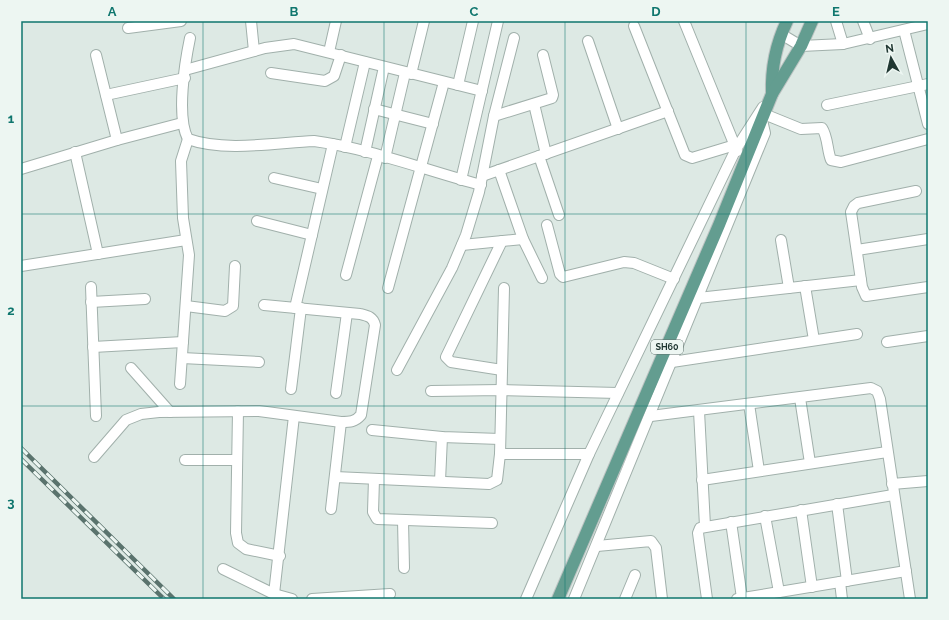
<svg xmlns="http://www.w3.org/2000/svg" width="949" height="620" viewBox="0 0 949 620" font-family="Raleway,sans-serif">
  <style>
    .lines { fill: none; stroke-linecap: round; stroke-linejoin: round }
    .minor-casing { stroke: #a1b0ab; stroke-width: 12 }
    .major-casing { stroke: #bcc3c2; stroke-width: 14 }
    .minor { stroke: #fff; stroke-width: 10 }
    .major { stroke: #639d90; stroke-width: 12 }
    .rail-casing { stroke: #5a736d; stroke-width: 4.5 }
    .rail { stroke: #edf6f2; stroke-width: 3; stroke-dasharray: 9; stroke-linecap: butt }
    .grid { fill: none; stroke: #0f766e; stroke-width: 1; stroke-opacity: 0.55 }
    .labels { text-anchor: middle; stroke-width: 3.5; stroke-linejoin: round; paint-order: stroke }
    .shield { fill: #edf6f2; stroke: #5e706c; stroke-width: 1 }
    .shield-label { font-size: 9px; font-weight: bold; fill: #203732 }
    .neatline { fill: none; stroke: #0f766e; stroke-width: 1.5 }
    .grid-label { font-size: 13px; text-anchor: middle; font-weight: bold; fill: #0f766e }
  </style>
  <rect width="100%" height="100%" fill="#dde9e4"/>
  <g class="lines">
    <g class="minor-casing">
      <g id="minor">
        <path d="M251,21L254,51"/>
        <path d="M684,21L737,151"/>
        <path d="M836,21L843,44"/>
        <path d="M863,21L870,39"/>
        <path d="M634,26L685,155L692,158L735,145"/>
        <path d="M128,28L181,21"/>
        <path d="M904,30L928,124"/>
        <path d="M781,34L801,46L843,44L928,24"/>
        <path d="M190,38C185,62 176,117 188,139C224,152 275,143 314,141C368,148 428,171 481,185"/>
        <path d="M588,41L618,129"/>
        <path d="M329,52L336,21"/>
        <path d="M96,55L117,140"/>
        <path d="M185,70L265,48L294,44L482,91"/>
        <path d="M271,73L325,81L334,76L341,55"/>
        <path d="M411,74L424,21"/>
        <path d="M458,85L473,21"/>
        <path d="M106,95L185,78"/>
        <path d="M534,104L546,154"/>
        <path d="M827,105L928,84"/>
        <path d="M374,109L433,124"/>
        <path d="M764,114L801,129L822,128C828,137 827,150 831,160L841,162L928,139"/>
        <path d="M494,116L552,98L553,95L543,55"/>
        <path d="M345,147L365,62"/>
        <path d="M75,152L98,254"/>
        <path d="M365,152L384,67"/>
        <path d="M539,156L559,215"/>
        <path d="M385,158L405,73"/>
        <path d="M21,169L117,140L182,123"/>
        <path d="M499,170L523,239L542,278"/>
        <path d="M482,176L668,111"/>
        <path d="M274,178L322,189"/>
        <path d="M461,180L498,21"/>
        <path d="M916,191L858,203L854,206L851,212L862,287L866,296L928,287"/>
        <path d="M257,221L312,235"/>
        <path d="M547,225L560,274L563,277L624,262L634,263L674,279"/>
        <path d="M781,240L789,288"/>
        <path d="M462,245L523,239"/>
        <path d="M857,250L928,239"/>
        <path d="M21,266L186,240"/>
        <path d="M346,275L378,156"/>
        <path d="M805,286L814,340"/>
        <path d="M91,287L96,416"/>
        <path d="M388,288L444,82"/>
        <path d="M698,298L861,280"/>
        <path d="M91,302L145,299"/>
        <path d="M186,306L225,311L233,306L235,266"/>
        <path d="M295,308L333,144"/>
        <path d="M887,342L928,336"/>
        <path d="M93,347L183,342"/>
        <path d="M182,358L259,362"/>
        <path d="M672,362L857,334"/>
        <path d="M131,368L170,412"/>
        <path d="M397,370L452,268L466,235L479,192L494,116L514,38"/>
        <path d="M502,370L451,362L446,357L502,241"/>
        <path d="M180,384L189,255L183,218L181,161L188,139"/>
        <path d="M291,389L301,308"/>
        <path d="M431,391L501,390L618,393"/>
        <path d="M336,393L347,313"/>
        <path d="M800,398L810,463"/>
        <path d="M749,404L759,471"/>
        <path d="M238,411L236,533L238,543L246,549L280,556"/>
        <path d="M699,411L705,526"/>
        <path d="M651,416L863,389L871,388L877,391L880,399L910,599"/>
        <path d="M372,430L442,437L500,439"/>
        <path d="M500,454H589"/>
        <path d="M94,457L126,420L141,414L159,412L259,411L341,422C350,422 355,422 361,415L375,325C373,317 368,316 360,314L264,305"/>
        <path d="M185,460H237"/>
        <path d="M335,477L489,484L497,480L500,454L504,288"/>
        <path d="M374,479L373,512L377,519L492,523"/>
        <path d="M702,480L887,452"/>
        <path d="M440,481L442,437"/>
        <path d="M892,484L928,481"/>
        <path d="M837,504L847,581"/>
        <path d="M331,509L341,422"/>
        <path d="M801,510L812,587"/>
        <path d="M765,516L779,592"/>
        <path d="M403,520L404,568"/>
        <path d="M731,522L742,598"/>
        <path d="M597,546L651,541L656,548L662,599"/>
        <path d="M223,569L274,594L292,599"/>
        <path d="M840,582L842,599"/>
        <path d="M274,594L294,416"/>
        <path d="M312,599L390,594"/>
        <path d="M526,599L589,454L736,149L763,107"/>
        <path d="M574,599L765,133L762,120"/>
        <path d="M625,599L635,575"/>
        <path d="M707,599L698,533L700,528L893,495"/>
        <path d="M737,599L906,571"/>
      </g>
    </g>
    <g class="major-casing">
      <g id="major">
        <path d="M772,94C771,68 776,44 787,21"/>
        <path d="M558,599L719,225L772,94L801,46L812,21"/>
      </g>
    </g>
    <use href="#minor" class="minor"/>
    <use href="#major" class="major"/>
    <g class="rail-casing">
      <g id="rail">
        <path d="M21,448L174,599"/>
        <path d="M21,459L164,599"/>
      </g>
    </g>
    <use href="#rail" class="rail"/>
  </g>
  <path class="grid" d="M203,21V599M384,21V599M565,21V599M746,21V599M21,214H928M21,406H928"/>
  <g class="labels">
    <rect class="shield" x="651" y="340" width="32" height="14" rx="3"/>
    <g class="shield-label">
      <text x="667" y="350">SH60</text>
    </g>
  </g>
  <rect width="949" height="620" fill="none" stroke="#edf6f2" stroke-width="44"/>
  <g transform="translate(891 58) rotate(352)" stroke="#edf6f2" stroke-width="3" paint-order="stroke">
  <path d="M0-3L7 15L0 10L-7 15Z" fill="#203732"/>
  <text y="-6" font-size="11" font-weight="bold" text-anchor="middle" fill="#203732">N</text>
  </g>
  <rect x="22" y="22" width="905" height="576" class="neatline"/>
  <g class="grid-label">
    <text x="112" y="16">A</text>
    <text x="294" y="16">B</text>
    <text x="474" y="16">C</text>
    <text x="656" y="16">D</text>
    <text x="836" y="16">E</text>
    <text x="11" y="123">1</text>
    <text x="11" y="315">2</text>
    <text x="11" y="507">3</text>
  </g>
</svg>
